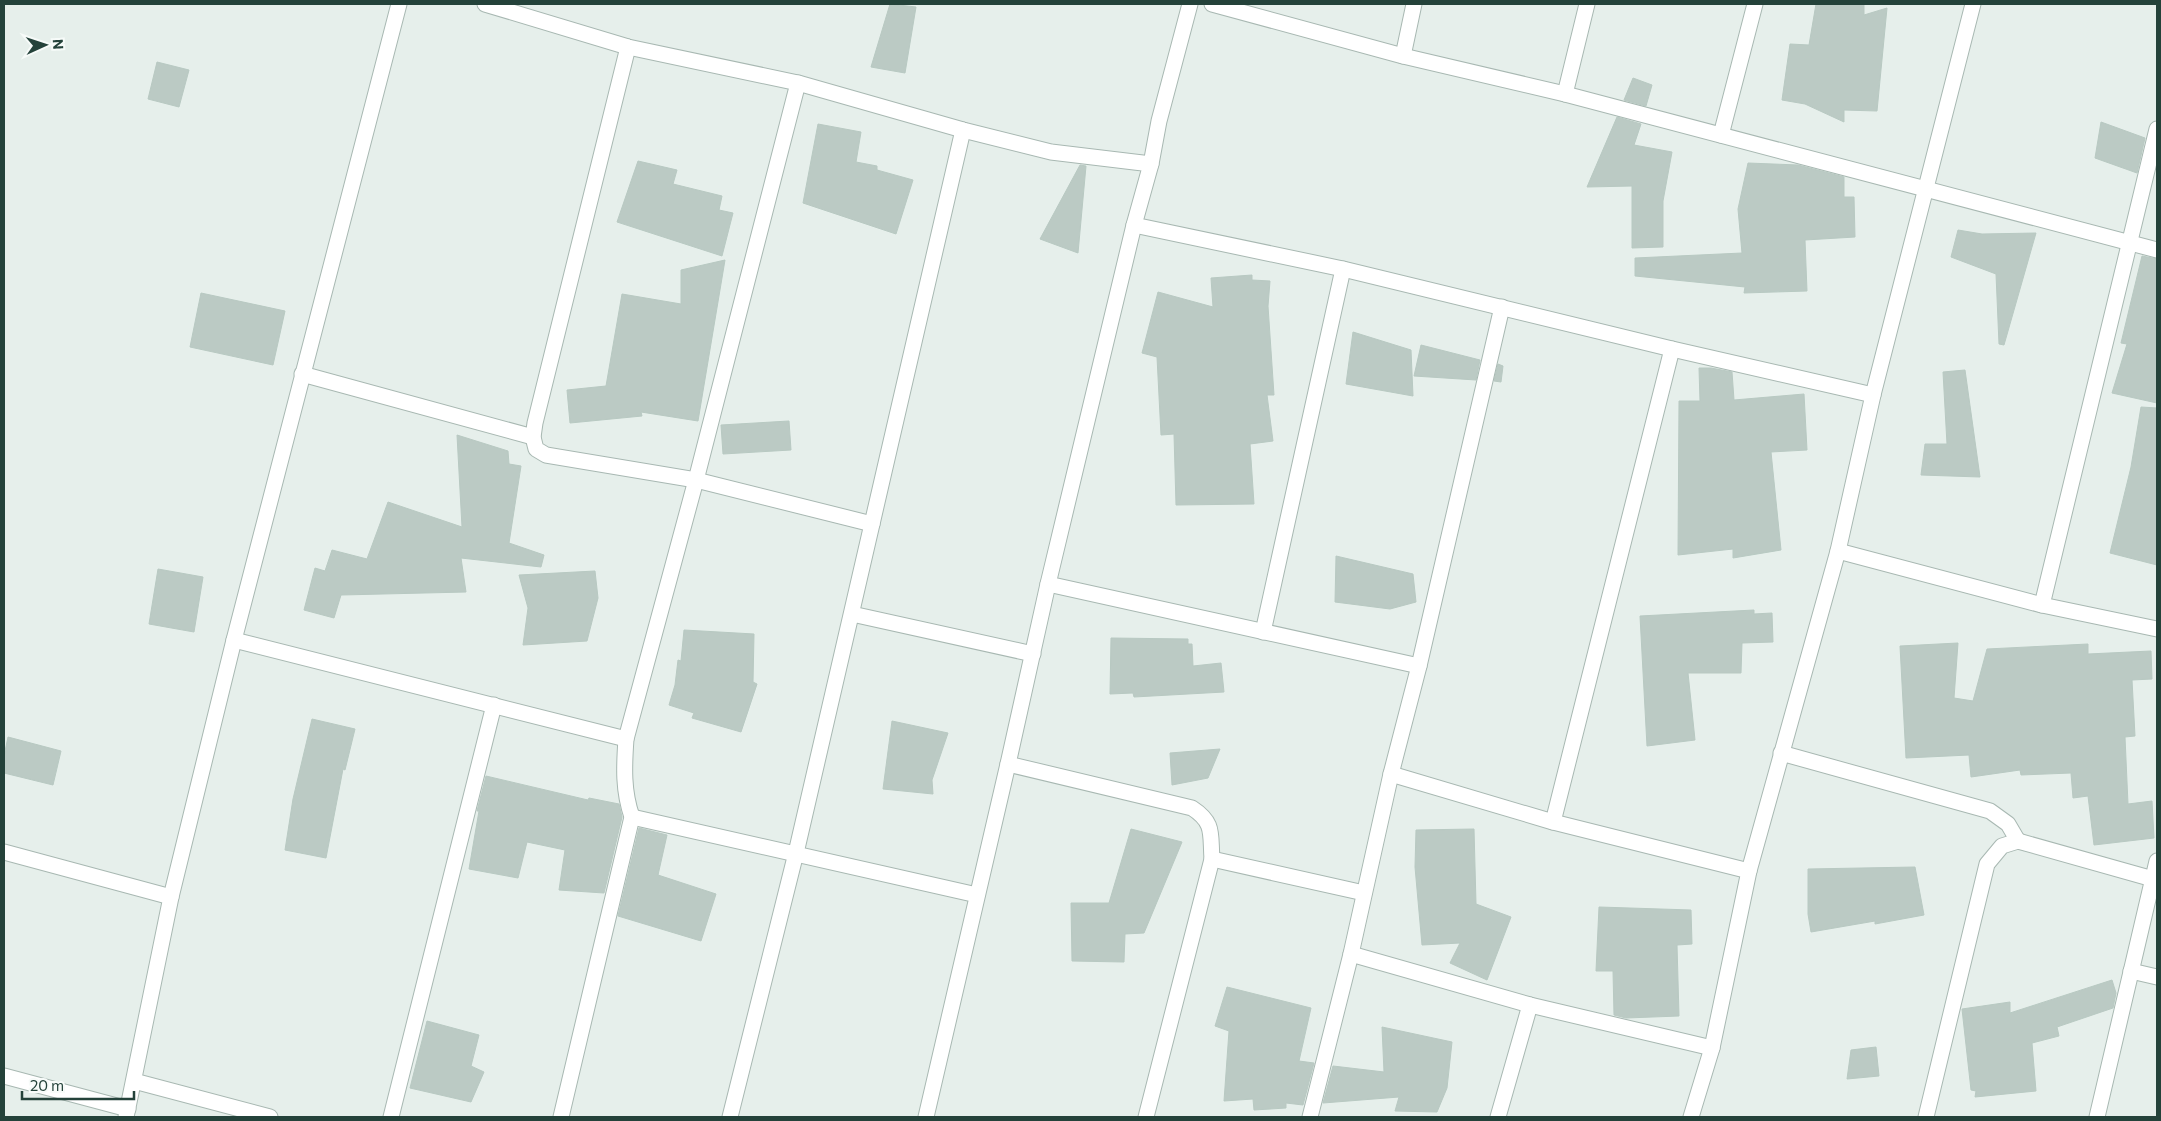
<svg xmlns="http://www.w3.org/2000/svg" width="2161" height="1121" viewBox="0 0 2161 1121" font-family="Commissioner,sans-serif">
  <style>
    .building { fill: #bbcac4; stroke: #b8c9c2 }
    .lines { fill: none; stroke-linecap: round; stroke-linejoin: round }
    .minor-casing { stroke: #a8b8b2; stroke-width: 17 }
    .minor { stroke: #fff; stroke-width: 15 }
  </style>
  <rect width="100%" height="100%" fill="#e6efeb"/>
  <g class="building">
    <path d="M890,4L916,7L905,73L871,67Z"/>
    <path d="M1816,4H1864V15L1887,8L1877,111L1844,110V122L1805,104L1782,100L1790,44L1809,45Z"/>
    <path d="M157,62L189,70L179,107L148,99Z"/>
    <path d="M1633,78L1652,85L1646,106L1624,100Z"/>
    <path d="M1617,117L1641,124L1634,145L1672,152L1663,201V247L1632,248V186L1587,187Z"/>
    <path d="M2101,122L2145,138L2137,173L2095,158Z"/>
    <path d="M818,124L861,132L856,162L877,166V170L913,180L896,234L803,203Z"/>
    <path d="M638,161L677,170L673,184L722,196L719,210L733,213L722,256L617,222Z"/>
    <path d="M1748,163L1798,165L1844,177V197H1854L1855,237L1805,240L1807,291L1744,293L1745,287L1635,276V258L1742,253L1738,209Z"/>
    <path d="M1080,165L1086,166L1078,253L1040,239Z"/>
    <path d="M1958,230L1982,234L2036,233L2004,345L1999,344L1996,274L1951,257Z"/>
    <path d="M2142,256L2157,259V403L2112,393L2127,344L2121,343Z"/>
    <path d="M725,260L698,421L641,412L642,416L570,423L567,390L606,386L622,294L681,304V270Z"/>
    <path d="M1252,275V280L1270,281L1268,306L1274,395H1267L1273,441L1250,444L1254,504L1176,505L1174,434L1161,435L1157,357L1142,353L1158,292L1213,307L1211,278Z"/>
    <path d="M201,293L285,311L273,365L190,347Z"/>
    <path d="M1353,332L1411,350L1413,396L1346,384Z"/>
    <path d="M1421,345L1480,360L1476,380L1414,376Z"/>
    <path d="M1498,364L1503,366L1501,382L1494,381Z"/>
    <path d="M1699,368H1711L1732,372L1734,400L1804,394L1807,450L1771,452L1781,550L1733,558V549L1678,555L1679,401H1700Z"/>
    <path d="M1965,370L1980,477L1921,475L1925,444H1947L1943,372Z"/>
    <path d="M2141,407L2157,408V565L2110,553L2131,467Z"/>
    <path d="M789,421L791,450L723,454L721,425Z"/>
    <path d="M457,435L508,451L509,464L521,466L509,543L544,555L541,567L461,558L466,592L341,595L334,618L304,610L315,568L325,571L332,550L367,559L388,502L462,527Z"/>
    <path d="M1336,556L1413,574L1416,602L1390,609L1335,602Z"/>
    <path d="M158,569L203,577L194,632L149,624Z"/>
    <path d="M595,571L598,598L587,641L523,645L528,608L519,575Z"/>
    <path d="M1754,610V614L1772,613L1773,642L1742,643L1741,673H1688L1695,740L1647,746L1640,616Z"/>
    <path d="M684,630L754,634L753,682L757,684L741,732L692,718L694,713L669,705L675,685L678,660L681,661Z"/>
    <path d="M1111,638L1188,639V644H1192L1193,666L1221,663L1224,692L1134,697L1133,693L1110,694Z"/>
    <path d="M1958,643L1954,698L1973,701L1987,649L2088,644V654L2151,651L2152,679L2132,680L2135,736L2125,737L2128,804L2152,801L2154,838L2094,845L2088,796L2073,798L2071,773L2021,775L2020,770L1971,777L1969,755L1906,758L1900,646Z"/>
    <path d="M312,719L355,729L345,770L343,769L326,858L285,850L293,799Z"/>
    <path d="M892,721L948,733L932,780L933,794L883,789Z"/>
    <path d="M8,737L61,751L53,785L4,773V756Z"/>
    <path d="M1220,749L1208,778L1172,785L1170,753Z"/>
    <path d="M486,776L588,800L589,798L619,804L622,817L604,893L559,890L565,850L527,842L518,878L469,869L479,811H477Z"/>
    <path d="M639,828L667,835L658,875L716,894L701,941L618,916Z"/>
    <path d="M1131,829L1182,842L1144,933L1125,934L1124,962L1072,961L1071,903H1109Z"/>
    <path d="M1474,829L1476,904L1511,917L1487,980L1450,963L1460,943L1422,945L1415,867L1416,830Z"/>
    <path d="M1915,867L1924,915L1875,924V921L1811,932L1808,914V869Z"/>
    <path d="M1599,907L1691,910L1692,944L1677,945L1679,1016L1626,1018L1614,1015L1613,971H1596Z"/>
    <path d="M2112,980L2116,993L2113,1008L2057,1027L2059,1036L2032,1043L2036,1091L1975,1097L1976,1091L1971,1090L1962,1009L2010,1002V1013Z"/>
    <path d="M1227,987L1311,1008L1299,1061L1314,1063L1303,1105L1286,1103V1108L1254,1110L1253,1099L1224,1101L1229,1031L1215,1026Z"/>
    <path d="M427,1021L479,1035L471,1066L484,1072L471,1102L410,1088Z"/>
    <path d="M1382,1027L1452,1042L1447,1088L1437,1112L1395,1111L1399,1097L1323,1103L1333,1066L1384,1072Z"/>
    <path d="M1876,1047L1879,1076L1847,1079L1851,1050Z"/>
  </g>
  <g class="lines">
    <g class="minor-casing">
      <g id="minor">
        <path d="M485,4L628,47L798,83L963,130L1051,152L1151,164"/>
        <path d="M1212,4L1403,56L1565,94L2157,250"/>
        <path d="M628,47L535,423L533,437L536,449L546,455L696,480L872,524"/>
        <path d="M1403,56L1414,4"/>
        <path d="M1565,94L1587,4"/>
        <path d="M1721,135L1755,4"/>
        <path d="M1134,225L1343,269L1672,349L1873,395"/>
        <path d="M302,374L533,437"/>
        <path d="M1838,551L2042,605L2157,629"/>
        <path d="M1048,584L1419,666"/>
        <path d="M2042,605L2157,129"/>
        <path d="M852,614L1033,654"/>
        <path d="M1263,632L1343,269"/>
        <path d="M234,640L626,739"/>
        <path d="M1781,753L1990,811L2008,824L2018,841"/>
        <path d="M1008,764L1192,808C1215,823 1210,834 1212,859L1146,1117"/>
        <path d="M1391,774L1553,822L1749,871"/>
        <path d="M632,817L977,895"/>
        <path d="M1553,822L1672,349"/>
        <path d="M4,852L171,897"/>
        <path d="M1212,859L1364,893"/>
        <path d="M1351,954L1530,1005L1712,1048"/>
        <path d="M2131,971L2157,977"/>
        <path d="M4,1076L128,1109"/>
        <path d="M134,1081L270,1117"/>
        <path d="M126,1117L171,897L234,640L399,4"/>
        <path d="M391,1117L494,705"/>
        <path d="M561,1117L632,817C623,791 624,767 626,739L696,480L798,83"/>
        <path d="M730,1117L796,853L963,130"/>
        <path d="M926,1117L1008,764L1048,584L1134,225L1151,164L1159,121L1190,4"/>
        <path d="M1310,1117L1351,954L1391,774L1419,666L1502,307"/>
        <path d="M1498,1117L1530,1005"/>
        <path d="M1691,1117L1712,1048L1749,871L1838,551L1873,395L1973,4"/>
        <path d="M1926,1117L1987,864L2002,846L2018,841L2153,879"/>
        <path d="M2097,1117L2157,861"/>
      </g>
    </g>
    <use href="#minor" class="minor"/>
  </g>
  <rect width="2161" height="1121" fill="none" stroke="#24423a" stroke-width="10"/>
  <g transform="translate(45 45) rotate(87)" stroke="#f7fbf9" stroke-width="4" paint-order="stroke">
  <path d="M0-4L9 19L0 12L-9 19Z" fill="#24423a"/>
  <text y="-8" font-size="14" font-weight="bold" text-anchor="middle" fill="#24423a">N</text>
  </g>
  <path d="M22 1091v8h112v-8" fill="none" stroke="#24423a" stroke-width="2.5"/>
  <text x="30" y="1091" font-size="15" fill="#24423a" stroke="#f7fbf9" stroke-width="4" paint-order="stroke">20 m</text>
</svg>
